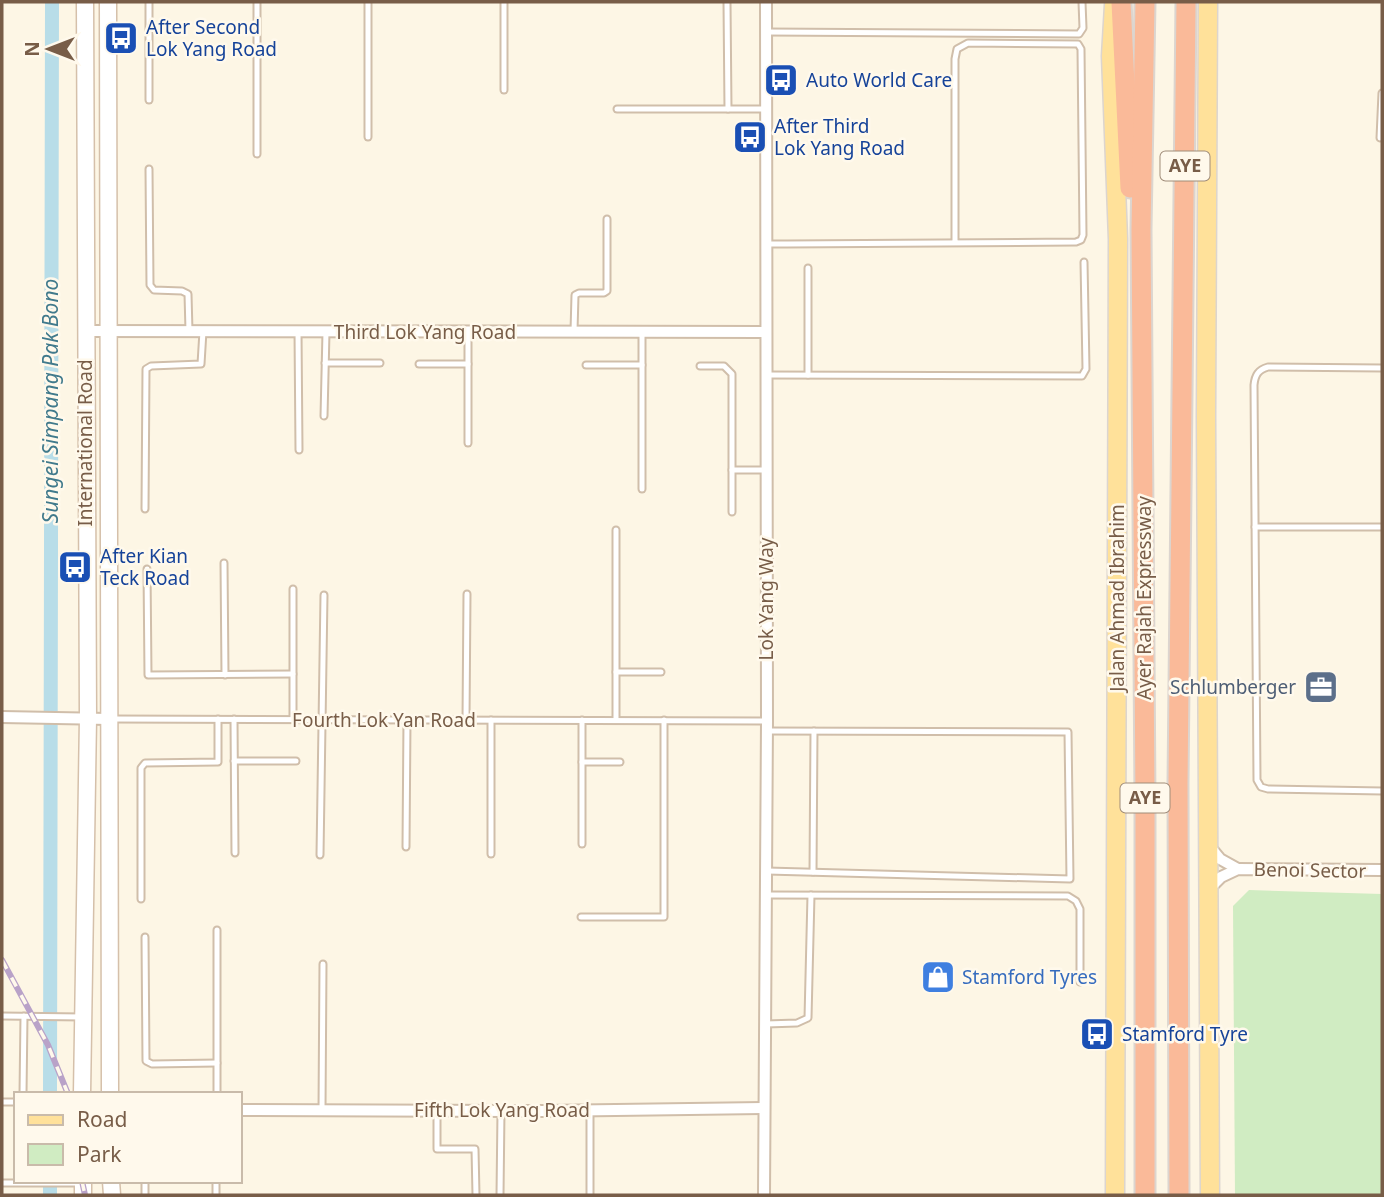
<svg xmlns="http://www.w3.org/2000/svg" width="1384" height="1197" viewBox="0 0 1384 1197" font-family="'Noto Sans',sans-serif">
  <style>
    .green { fill: #d0ecc2 }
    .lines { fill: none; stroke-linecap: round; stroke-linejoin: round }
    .canal { stroke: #b8dde8; stroke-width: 14 }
    .lane-casing { stroke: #d0beaa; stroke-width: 9 }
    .street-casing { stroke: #d0beaa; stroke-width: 14 }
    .secondary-casing { stroke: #d5c0aa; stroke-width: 19 }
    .primary-casing { stroke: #dcd5cf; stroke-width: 21 }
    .highway-casing { stroke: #dcd5cf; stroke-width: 23 }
    .lane { stroke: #fff; stroke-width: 5 }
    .street { stroke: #fff; stroke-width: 10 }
    .secondary { stroke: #fff; stroke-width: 16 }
    .primary { stroke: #ffe19a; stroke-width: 18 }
    .highway { stroke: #faba99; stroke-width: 19 }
    .rail-casing { stroke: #b9a2c8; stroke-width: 6 }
    .rail { stroke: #fff9ec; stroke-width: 3.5; stroke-dasharray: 10; stroke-linecap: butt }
    .labels { text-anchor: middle; stroke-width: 5; stroke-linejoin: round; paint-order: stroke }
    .shield { fill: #fff9ec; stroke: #a08c79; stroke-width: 2 }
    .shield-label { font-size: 18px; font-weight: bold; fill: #785d48 }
    .transit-label { font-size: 19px; fill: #164399; stroke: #fff9ec; text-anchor: start }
    .street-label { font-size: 19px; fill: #785d48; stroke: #fff9ec }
    .service-label { font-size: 19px; fill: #4e5e75; stroke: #fff9ec; text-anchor: end }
    .shop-label { font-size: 19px; fill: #366cbe; stroke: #fff9ec; text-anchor: start }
    .water-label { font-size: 21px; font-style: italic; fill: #417a8c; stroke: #fff9ec }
  </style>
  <rect width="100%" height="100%" fill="#fdf6e5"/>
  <path class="green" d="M1249,890L1382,894V1195H1235L1233,906Z"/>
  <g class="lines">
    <g class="canal">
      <path d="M50,1094L52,2"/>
      <path d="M50,1195V1181"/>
    </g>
    <g class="lane-casing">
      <g id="lane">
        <path d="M257,2V154"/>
        <path d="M504,2V90"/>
        <path d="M727,2L728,109"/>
        <path d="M766,32L1079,34L1083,28L1082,2"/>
        <path d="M149,100V2"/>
        <path d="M617,109H766"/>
        <path d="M368,137V2"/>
        <path d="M1380,138L1382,93"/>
        <path d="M149,169L150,285L154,290L182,291L188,294L189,331"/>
        <path d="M766,244H787L1076,242L1081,240L1083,235L1081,49L1078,44L968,43L957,49L955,59V243"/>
        <path d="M298,331L299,450"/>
        <path d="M574,331L575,295L579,293H604L607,291V219"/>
        <path d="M642,332V489"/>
        <path d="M325,363H380"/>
        <path d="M419,364H468"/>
        <path d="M586,365H642"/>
        <path d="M700,366H724L732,374V512"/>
        <path d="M1382,368L1268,367C1258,370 1255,375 1254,385L1257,780L1261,787L1268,789L1382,791"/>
        <path d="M767,375L1082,376L1086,369L1084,262"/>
        <path d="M808,375V268"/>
        <path d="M324,416L326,332"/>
        <path d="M468,443V332"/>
        <path d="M732,470H766"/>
        <path d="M145,509L146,369L151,366L201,364L203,331"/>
        <path d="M1255,527H1382"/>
        <path d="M224,563L225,675"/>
        <path d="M147,569L148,675L293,674"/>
        <path d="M616,672H661"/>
        <path d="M112,719L767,721"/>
        <path d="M234,719L235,853"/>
        <path d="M293,719V589"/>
        <path d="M466,720L467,594"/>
        <path d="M491,720V854"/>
        <path d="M582,720V844"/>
        <path d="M616,720V530"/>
        <path d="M767,731L1068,732L1070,879L767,871"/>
        <path d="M234,761H296"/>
        <path d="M582,762H620"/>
        <path d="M406,847L407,720"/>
        <path d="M320,855L324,595"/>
        <path d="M813,872L814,731"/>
        <path d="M767,895L1068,896L1076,901L1080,909V982"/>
        <path d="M141,899V768L145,763L218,762V719"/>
        <path d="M581,917H664V720"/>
        <path d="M145,937L146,1061L152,1064L217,1063"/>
        <path d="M2,1016L83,1017"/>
        <path d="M766,1024L797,1023L808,1018L811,895"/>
        <path d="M23,1094L24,1016"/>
        <path d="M217,1094V930"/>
        <path d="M2,1102H16"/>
        <path d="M322,1110L323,964"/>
        <path d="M437,1111V1149H475L476,1195"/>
        <path d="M2,1183H79"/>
        <path d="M145,1195V1181"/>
        <path d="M216,1195V1181"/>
        <path d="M500,1195L501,1111"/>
        <path d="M590,1195V1111"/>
      </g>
    </g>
    <g class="street-casing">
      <g id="street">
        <path d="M85,331L766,332"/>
        <path d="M2,717L109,719"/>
        <path d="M1210,847L1220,859L1238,869"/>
        <path d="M1209,889L1221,877L1238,869L1382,870"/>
        <path d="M240,1110L542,1111L763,1108"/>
        <path d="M764,1195L767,721L766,2"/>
      </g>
    </g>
    <g class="secondary-casing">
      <g id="secondary">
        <path d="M108,2L110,1094"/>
        <path d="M82,1094L88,718L85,2"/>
        <path d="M83,1181V1195"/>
        <path d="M111,1181L112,1195"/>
      </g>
    </g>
    <g class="primary-casing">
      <g id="primary">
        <path d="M1208,2L1206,417L1210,1195"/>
        <path d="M1114,5L1111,56L1118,239L1115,1195"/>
      </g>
    </g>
    <g class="highway-casing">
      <g id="highway">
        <path d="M1121,2L1130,188"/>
        <path d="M1145,1195V799L1141,229L1145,2"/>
        <path d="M1179,1195L1178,784L1186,2"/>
      </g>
    </g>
    <use href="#lane" class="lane"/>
    <use href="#street" class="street"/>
    <use href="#secondary" class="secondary"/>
    <use href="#primary" class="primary"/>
    <use href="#highway" class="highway"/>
    <g class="rail-casing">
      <g id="rail">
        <path d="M2,960L48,1045L68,1094"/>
        <path d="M82,1181L85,1195"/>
      </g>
    </g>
    <use href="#rail" class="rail"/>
  </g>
  <defs>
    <g id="bus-square" transform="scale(1.75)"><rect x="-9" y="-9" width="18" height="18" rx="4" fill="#1a4fb4" stroke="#fff9ec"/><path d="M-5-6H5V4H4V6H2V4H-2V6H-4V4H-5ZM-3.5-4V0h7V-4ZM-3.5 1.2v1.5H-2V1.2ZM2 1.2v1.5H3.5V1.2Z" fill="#fff"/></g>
    <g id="office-square" transform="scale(1.75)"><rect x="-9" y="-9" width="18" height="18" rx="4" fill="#5c6f8a" stroke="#fff9ec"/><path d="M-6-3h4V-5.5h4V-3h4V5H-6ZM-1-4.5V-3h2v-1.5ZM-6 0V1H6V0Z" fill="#fff"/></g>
    <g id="shop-square" transform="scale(1.75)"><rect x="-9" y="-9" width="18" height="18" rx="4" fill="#3f7fe0" stroke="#fff9ec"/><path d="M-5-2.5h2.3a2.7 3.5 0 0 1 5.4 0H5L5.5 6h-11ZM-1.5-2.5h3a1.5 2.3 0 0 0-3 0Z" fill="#fff"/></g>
  </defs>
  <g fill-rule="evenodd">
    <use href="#bus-square" x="121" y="38"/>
    <use href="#bus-square" x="781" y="80"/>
    <use href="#bus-square" x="750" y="137"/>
    <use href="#bus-square" x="75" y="567"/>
    <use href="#office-square" x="1321" y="687"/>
    <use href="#shop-square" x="938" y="977"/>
    <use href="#bus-square" x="1097" y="1034"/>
  </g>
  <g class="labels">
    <g class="shield">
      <rect x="1160.5" y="151.5" width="49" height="29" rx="5"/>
      <rect x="1120.5" y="783.5" width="49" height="29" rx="5"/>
    </g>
    <g class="shield-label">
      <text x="1185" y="172">AYE</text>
      <text x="1145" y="804">AYE</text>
    </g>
    <g class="transit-label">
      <text x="146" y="34">After Second<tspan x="146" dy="22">Lok Yang Road</tspan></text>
      <text x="806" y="87">Auto World Care</text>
      <text x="774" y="133">After Third<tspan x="774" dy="22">Lok Yang Road</tspan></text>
      <text x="100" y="563">After Kian<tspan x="100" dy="22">Teck Road</tspan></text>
      <text x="1122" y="1041">Stamford Tyre</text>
    </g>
    <g class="street-label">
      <text x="425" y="339">Third Lok Yang Road</text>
      <text transform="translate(85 443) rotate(-90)" y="7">International Road</text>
      <text transform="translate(1117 598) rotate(-90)" y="7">Jalan Ahmad Ibrahim</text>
      <text transform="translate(1144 598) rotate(-90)" y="7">Ayer Rajah Expressway</text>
      <text transform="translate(766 599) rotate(-90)" y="7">Lok Yang Way</text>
      <text x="384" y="727">Fourth Lok Yan Road</text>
      <text transform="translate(1310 870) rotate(1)" y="7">Benoi Sector</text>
      <text x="502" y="1117">Fifth Lok Yang Road</text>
    </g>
    <g class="service-label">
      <text x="1296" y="694">Schlumberger</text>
    </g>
    <g class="shop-label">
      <text x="962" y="984">Stamford Tyres</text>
    </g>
    <g class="water-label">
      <text transform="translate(51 401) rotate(-90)" y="7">Sungei Simpang Pak Bono</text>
    </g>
  </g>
  <rect width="1384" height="1197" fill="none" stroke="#785d48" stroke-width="7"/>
  <rect x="14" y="1092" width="228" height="91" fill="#fff9ec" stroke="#c9bbaa" stroke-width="2"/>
  <rect x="28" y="1115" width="35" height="10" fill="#ffe19a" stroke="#c9bbaa" stroke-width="2"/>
  <text x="77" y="1127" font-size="21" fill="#785d48">Road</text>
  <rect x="28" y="1144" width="35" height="21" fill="#d0ecc2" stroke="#c9bbaa" stroke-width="2"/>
  <text x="77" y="1162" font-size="21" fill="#785d48">Park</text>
  <g transform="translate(49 49) rotate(270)" stroke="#fff9ec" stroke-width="5" paint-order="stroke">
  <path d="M0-5L12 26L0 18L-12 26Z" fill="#785d48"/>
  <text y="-10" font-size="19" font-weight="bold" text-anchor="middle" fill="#785d48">N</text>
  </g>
</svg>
